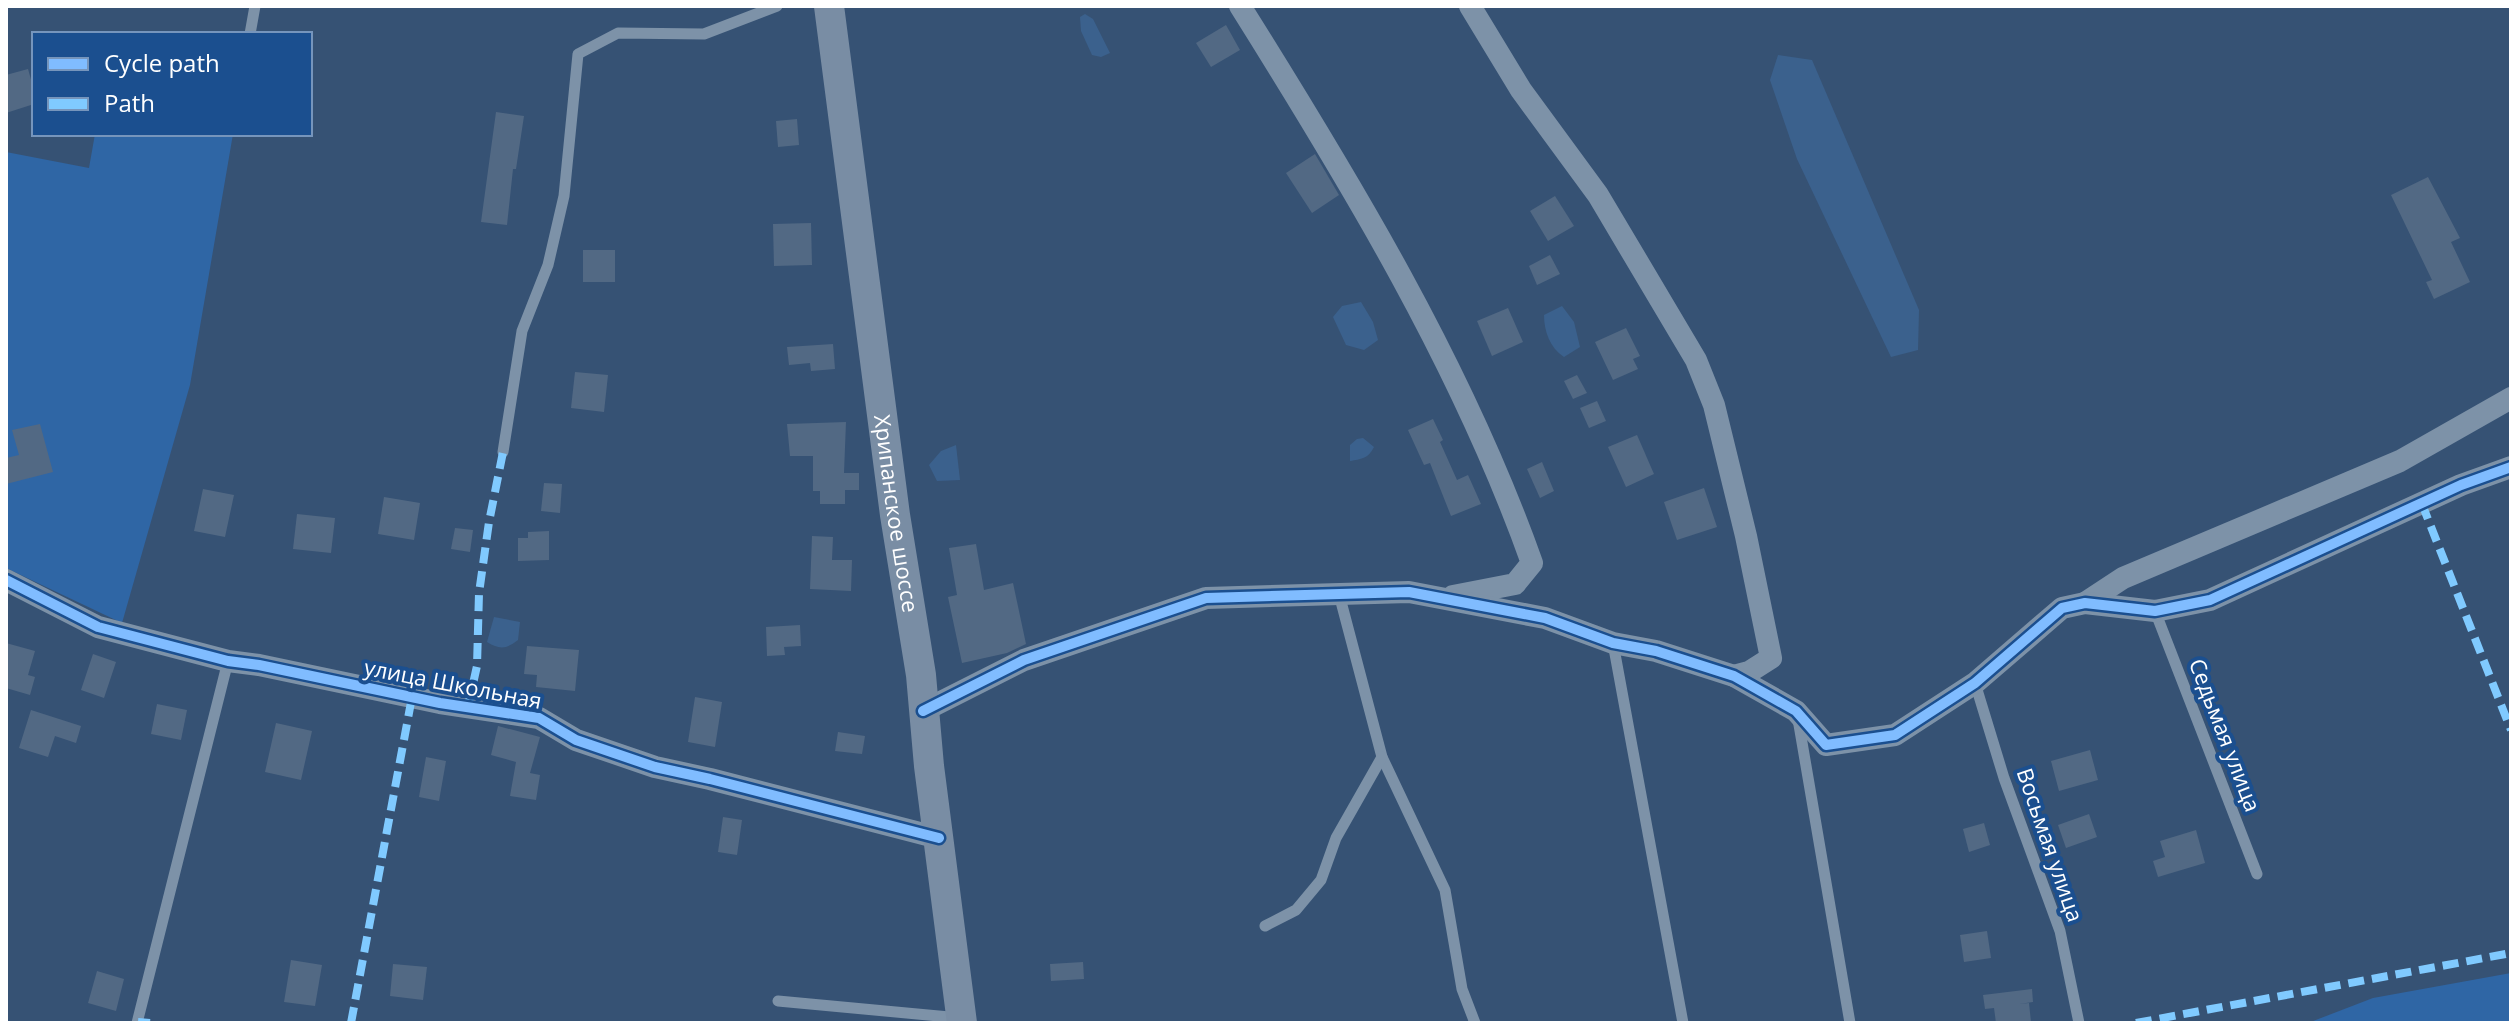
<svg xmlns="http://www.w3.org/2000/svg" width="2517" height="1029" viewBox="0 0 2517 1029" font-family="'Open Sans',sans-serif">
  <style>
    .green { fill: #2f66a5 }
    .water { fill: #3b618d }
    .building { fill: #526984 }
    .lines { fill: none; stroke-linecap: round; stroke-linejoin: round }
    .service { stroke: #7d92a8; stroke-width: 11 }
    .minor { stroke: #7d92a8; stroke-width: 22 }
    .secondary { stroke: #798da4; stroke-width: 30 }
    .quiet { stroke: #80caff; stroke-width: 8; stroke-dasharray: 16 8; stroke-linecap: butt }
    .cycleway-casing { stroke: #1b4f8f; stroke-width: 15 }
    .cycleway { stroke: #80bcff; stroke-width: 10 }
    .labels { text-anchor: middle; stroke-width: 8; stroke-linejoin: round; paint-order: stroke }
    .street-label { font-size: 22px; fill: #fff; stroke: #1b4f8f }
  </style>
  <rect width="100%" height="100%" fill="#365274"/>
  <g class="green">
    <path d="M95,134H233L190,385L122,623L6,568V152L89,168Z"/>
    <path d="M2511,973V1023H2308L2373,998Z"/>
  </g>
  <g class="water">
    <path d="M1085,14L1093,19L1110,53L1101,57L1092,55L1081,31L1080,17Z"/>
    <path d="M1778,55L1812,60L1919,310L1918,350L1891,357L1797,159L1770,80Z"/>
    <path d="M1361,302L1373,322L1378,340L1364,350L1346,345L1333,317L1342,306Z"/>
    <path d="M1562,306L1574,322L1580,347L1564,357C1550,348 1544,331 1544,315Z"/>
    <path d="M1363,438L1374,447C1368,459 1361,459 1350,461V445L1357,439Z"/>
    <path d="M956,445L960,480L937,481L929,465L941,451Z"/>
    <path d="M494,617L520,622L518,640C506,649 500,650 487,642Z"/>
  </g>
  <g class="building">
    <path d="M1226,25L1240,50L1211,67L1196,43Z"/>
    <path d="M28,69L34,90V104L6,113V75Z"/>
    <path d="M496,112L524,116L516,169H513L507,225L481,222Z"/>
    <path d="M797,119L799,145L778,147L776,121Z"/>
    <path d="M1315,154L1339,195L1312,213L1286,173Z"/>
    <path d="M2428,177L2460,238L2451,242L2470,282L2434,299L2426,282L2432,280L2391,195Z"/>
    <path d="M1555,196L1574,226L1548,241L1530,211Z"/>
    <path d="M811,223L812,265L774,266L773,224Z"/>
    <rect x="583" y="250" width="32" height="32"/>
    <path d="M1550,255L1560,274L1537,285L1529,266Z"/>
    <path d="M1508,308L1523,342L1492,356L1477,321Z"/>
    <path d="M1626,328L1640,356L1633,359L1638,369L1613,380L1595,342Z"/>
    <path d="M833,344L835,369L811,371L810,363L789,365L787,347Z"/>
    <path d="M575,372L608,375L604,412L571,408Z"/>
    <path d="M1577,375L1587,393L1573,399L1564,381Z"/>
    <path d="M1597,401L1606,421L1589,428L1580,408Z"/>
    <path d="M1433,419L1443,440L1440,442L1457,480L1468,475L1481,504L1451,516L1430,463L1424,465L1408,430Z"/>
    <path d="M846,422L844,473H859V490H845V504H820V491H813V456H790L787,424Z"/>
    <path d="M40,424L53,472L6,484V458L19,455L12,430Z"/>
    <path d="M1637,435L1654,474L1626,487L1608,447Z"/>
    <path d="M1542,462L1554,491L1540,498L1527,469Z"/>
    <path d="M544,483L562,484L560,513L541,511Z"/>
    <path d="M1704,488L1717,527L1677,540L1664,502Z"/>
    <path d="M203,489L234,495L225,537L194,531Z"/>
    <path d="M384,497L420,503L414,540L378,534Z"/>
    <path d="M297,514L335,518L331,553L293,549Z"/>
    <path d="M455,528L473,530L470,552L451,549Z"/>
    <path d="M549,531V560L518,561V538H528V532Z"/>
    <path d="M812,536L833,537L832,560H852L851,591L810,589Z"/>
    <path d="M976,544L984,590L1013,583L1026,644L1007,653L962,663L948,597L957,595L949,548Z"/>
    <path d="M800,625L801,646L784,647L785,655L767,656L766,627Z"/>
    <path d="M6,643L35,651L28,675L35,677L30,695L6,688Z"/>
    <path d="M527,646L579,650L575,691L536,687L537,675L524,674Z"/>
    <path d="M93,654L116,662L104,698L81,690Z"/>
    <path d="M695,697L722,702L715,747L688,742Z"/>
    <path d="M157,704L187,710L181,740L151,734Z"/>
    <path d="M31,710L81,726L76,743L55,736L48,757L19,748Z"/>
    <path d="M276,723L312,731L301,780L265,772Z"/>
    <path d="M498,726L540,737L530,773L540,775L536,800L510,796L516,762L491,755Z"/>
    <path d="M838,732L865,736L862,754L835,751Z"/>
    <path d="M2090,750L2098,780L2059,791L2051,761Z"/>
    <path d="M426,757L446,761L439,801L419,797Z"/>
    <path d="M2089,814L2097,837L2066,848L2058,825Z"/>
    <path d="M723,817L742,820L737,855L718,852Z"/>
    <path d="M1984,823L1990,845L1969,852L1963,829Z"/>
    <path d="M2196,830L2205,863L2158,877L2153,861L2165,857L2160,841Z"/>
    <path d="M1987,931L1991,958L1964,962L1960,935Z"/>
    <path d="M291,960L322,965L315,1006L284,1002Z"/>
    <path d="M1083,962L1084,979L1051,981L1050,964Z"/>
    <path d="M393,964L427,967L423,1000L390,996Z"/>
    <path d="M97,971L124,979L116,1011L88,1003Z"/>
    <path d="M2032,989L2033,1002L2019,1004L2029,1003L2031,1022L1996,1023L1994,1008L1985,1009L1983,995Z"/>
  </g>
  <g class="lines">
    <g class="service">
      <path d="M250,34L255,6"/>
      <path d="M503,452L522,331L548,265L564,196L578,54L618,33L704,34L777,6"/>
      <path d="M1339,594L1382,757L1445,890L1462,989L1475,1023"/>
      <path d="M2155,611L2257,874"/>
      <path d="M1613,643L1683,1023"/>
      <path d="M1975,683L2004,778L2060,931L2079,1023"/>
      <path d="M1798,719L1850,1023"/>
      <path d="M1265,926L1296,910L1321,880L1336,838L1382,757"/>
      <path d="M778,1001L960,1018"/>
      <path d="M137,1023L228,661"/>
    </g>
    <g class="minor">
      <path d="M1240,6C1351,183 1462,366 1532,563L1515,584L1453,596"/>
      <path d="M1470,6L1521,90L1598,195L1696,360L1714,405L1746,536L1771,658L1749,672L1734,676"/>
      <path d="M6,580L98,627L228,661L259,665L440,703L539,718L576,740L655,767L710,779L939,838"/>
      <path d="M2085,603L2123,578L2400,461L2511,398"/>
      <path d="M923,711L1024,660L1206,598L1409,592L1545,618L1613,643L1656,651L1734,676L1796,711L1826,745L1895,735L1975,683L2062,608L2085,603L2155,611L2210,600L2461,485L2511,467"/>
    </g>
    <path class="secondary" id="s1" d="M829,6L895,515L921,675L929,766L962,1023"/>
    <g class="quiet">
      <path d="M2422,504L2511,730"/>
      <path d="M468,706L477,666L479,593L489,522L503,452"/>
      <path d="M138,1022L150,1023"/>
      <path d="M351,1023L412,697"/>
      <path d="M2136,1023L2511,953"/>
    </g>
    <g class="cycleway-casing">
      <g id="cycleway">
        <path d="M6,580L98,627L228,661L259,665L440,703L539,718L576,740L655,767L710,779L939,838"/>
        <path d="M923,711L1024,660L1206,598L1409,592L1545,618L1613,643L1656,651L1734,676L1796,711L1826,745L1895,735L1975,683L2062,608L2085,603L2155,611L2210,600L2461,485L2511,467"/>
      </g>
    </g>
    <use href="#cycleway" class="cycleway"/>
  </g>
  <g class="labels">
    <g class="street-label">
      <text dy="8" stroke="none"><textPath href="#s1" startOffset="512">Хрипанское шоссе</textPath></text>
      <text transform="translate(453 684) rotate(11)" y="8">улица Школьная</text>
      <text transform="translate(2225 735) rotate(69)" y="8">Седьмая улица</text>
      <text transform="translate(2050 845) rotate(71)" y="8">Восьмая улица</text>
    </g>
  </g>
  <rect width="2517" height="1029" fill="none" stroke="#ffffff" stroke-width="16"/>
  <rect x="32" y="32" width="280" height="104" fill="#1b4f8f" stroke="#7695bc" stroke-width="2"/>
  <rect x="48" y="58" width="40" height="12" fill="#80bcff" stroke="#7695bc" stroke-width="2"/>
  <text x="104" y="72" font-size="24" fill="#ffffff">Cycle path</text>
  <rect x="48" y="98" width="40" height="12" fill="#80caff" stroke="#7695bc" stroke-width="2"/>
  <text x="104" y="112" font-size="24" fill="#ffffff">Path</text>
</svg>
